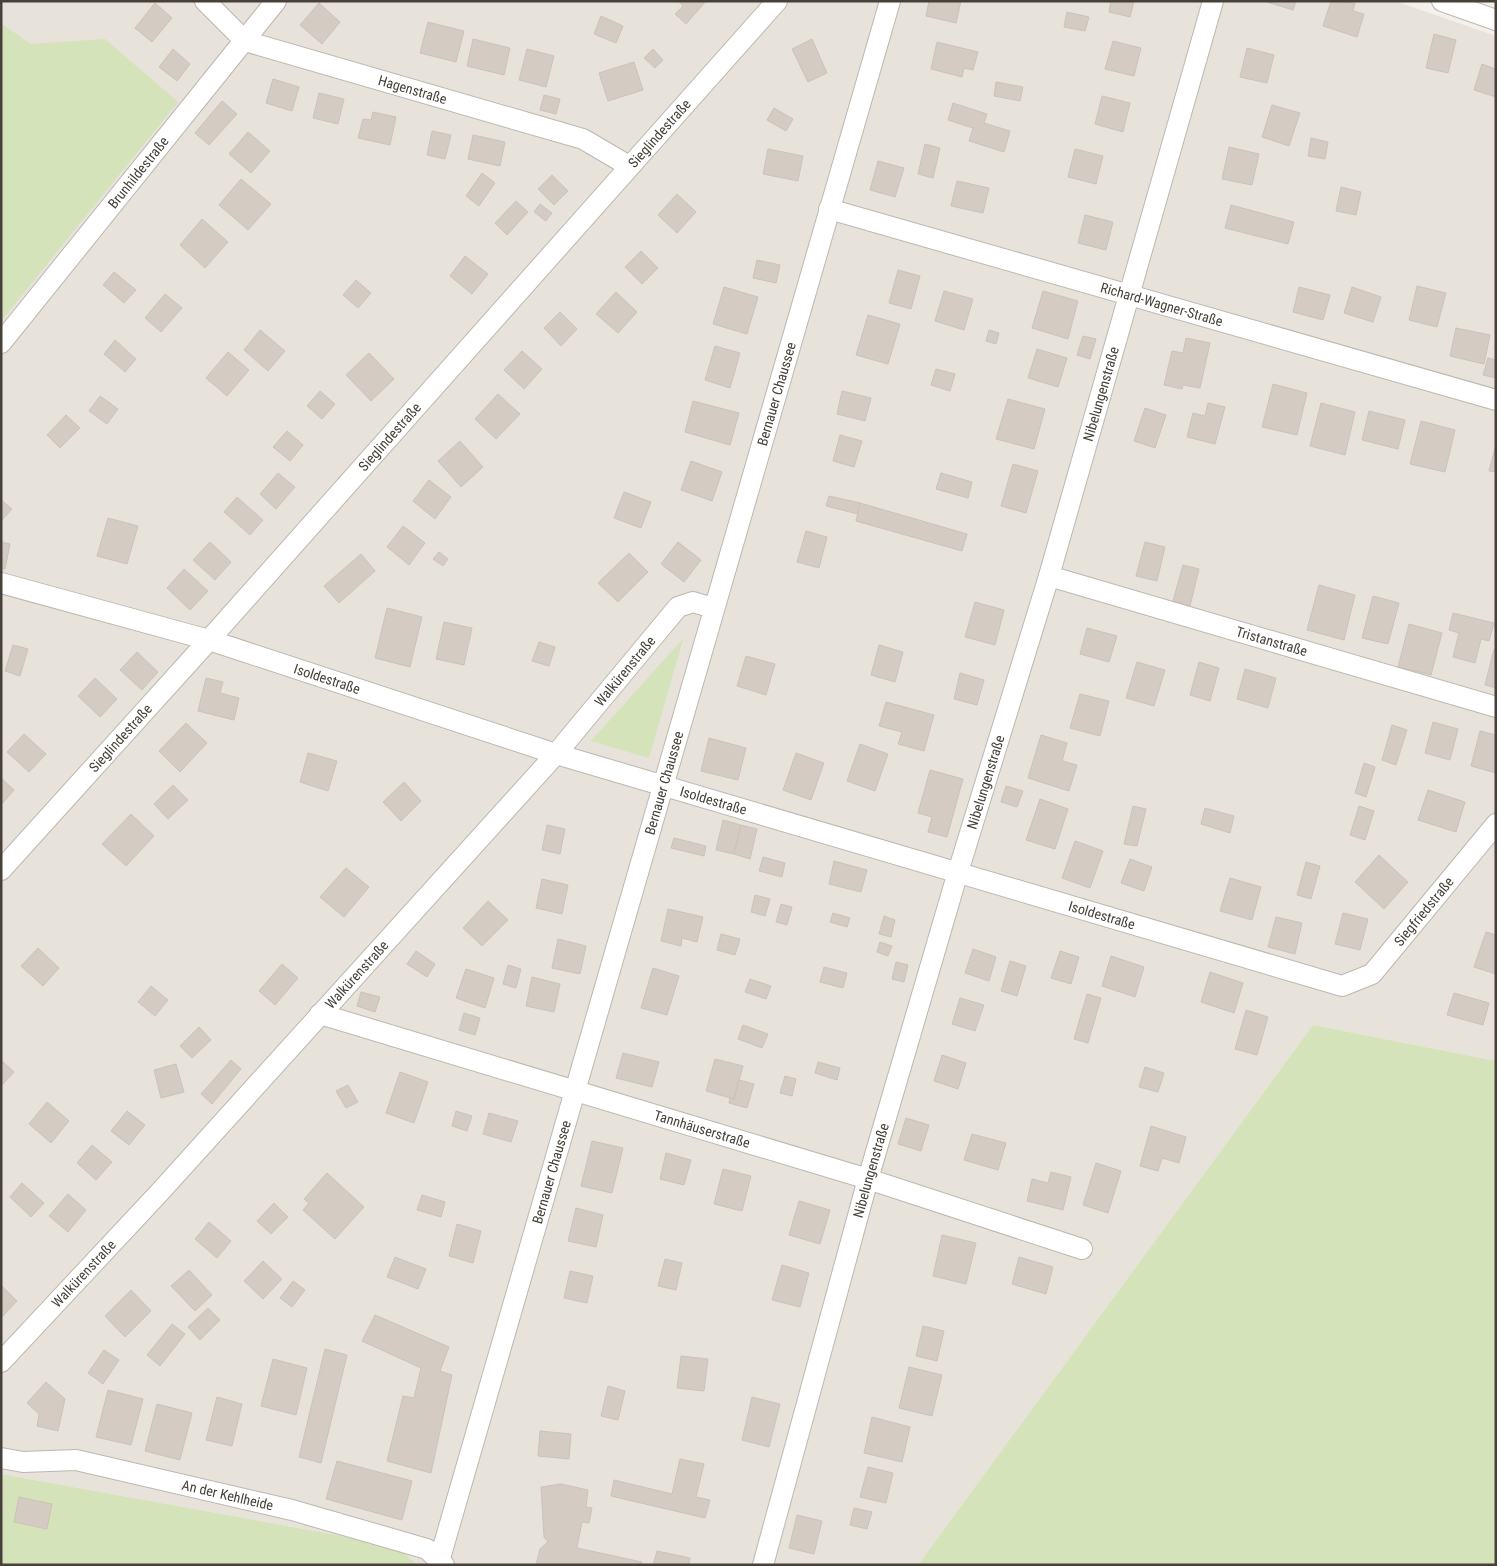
<svg xmlns="http://www.w3.org/2000/svg" width="1497" height="1566" viewBox="0 0 1497 1566" font-family="'Roboto Condensed',sans-serif">
  <style>
    .residential { fill: #e7e2da }
    .green { fill: #d4e3b9 }
    .building { fill: #d4cbc2; stroke: #cec2b6 }
    .lines { fill: none; stroke-linecap: round; stroke-linejoin: round }
    .minor-casing { stroke: #beb7af; stroke-width: 22 }
    .minor { stroke: #fff; stroke-width: 20 }
    .labels { text-anchor: middle; stroke-width: 5; stroke-linejoin: round; paint-order: stroke }
    .street-label { font-size: 14px; fill: #47413a; stroke: #fff }
  </style>
  <rect width="100%" height="100%" fill="#f4f0eb"/>
  <path class="residential" d="M1,1H1395L1496,36V1061L1313,1025L918,1565H417L397,1546L1,1474V81L31,44L1,23Z"/>
  <g class="green">
    <path d="M1,23L31,44L105,39L178,102L1,321Z"/>
    <path d="M683,639L649,758L591,741Z"/>
    <path d="M1313,1025L1496,1061V1565H918Z"/>
    <path d="M1,1474L397,1546L417,1565H1Z"/>
  </g>
  <g class="building">
    <path d="M678,1H706L686,24L675,14L683,6Z"/>
    <path d="M929,1H961L956,23L926,16Z"/>
    <path d="M1111,1H1134L1130,17L1109,12Z"/>
    <path d="M1264,1H1296L1293,10Z"/>
    <path d="M1331,1L1355,3L1353,11L1364,14L1357,37L1323,26Z"/>
    <path d="M155,3L172,18L152,42L135,28Z"/>
    <path d="M319,3L340,22L322,44L300,25Z"/>
    <path d="M1067,12L1089,17L1085,31L1064,27Z"/>
    <path d="M601,16L623,26L616,43L594,34Z"/>
    <path d="M428,22L464,31L456,62L420,53Z"/>
    <path d="M1434,34L1456,40L1448,73L1426,68Z"/>
    <path d="M473,39L510,48L504,75L467,66Z"/>
    <path d="M812,39L827,73L808,82L792,49Z"/>
    <path d="M1113,41L1141,48L1134,76L1105,69Z"/>
    <path d="M937,42L978,52L973,70L964,68L962,77L931,69Z"/>
    <path d="M1247,48L1274,55L1267,83L1240,77Z"/>
    <path d="M173,49L190,64L177,81L159,67Z"/>
    <path d="M527,49L554,56L546,87L519,80Z"/>
    <path d="M653,49L663,60L655,68L644,58Z"/>
    <path d="M634,62L643,90L608,101L599,73Z"/>
    <path d="M1482,64L1496,69V97L1474,90Z"/>
    <path d="M273,79L299,87L292,111L266,103Z"/>
    <path d="M996,82L1023,87L1020,101L994,96Z"/>
    <path d="M319,93L344,99L338,124L313,118Z"/>
    <path d="M544,95L560,99L556,114L540,110Z"/>
    <path d="M1102,96L1130,103L1123,132L1095,124Z"/>
    <path d="M222,101L237,114L209,145L195,133Z"/>
    <path d="M953,103L987,114L984,123L1010,131L1004,152L969,141L973,128L948,120Z"/>
    <path d="M1272,105L1300,113L1289,146L1262,137Z"/>
    <path d="M774,108L793,119L786,131L767,120Z"/>
    <path d="M373,112L396,117L390,145L358,138L363,119L371,120Z"/>
    <path d="M432,131L451,135L445,159L427,155Z"/>
    <path d="M248,132L270,151L251,173L229,154Z"/>
    <path d="M473,135L505,142L500,166L468,159Z"/>
    <path d="M1311,138L1328,142L1325,159L1308,156Z"/>
    <path d="M925,144L940,148L933,178L918,174Z"/>
    <path d="M1229,147L1259,154L1252,185L1222,179Z"/>
    <path d="M768,149L803,156L798,181L763,174Z"/>
    <path d="M1075,149L1103,156L1096,184L1068,177Z"/>
    <path d="M878,161L904,168L895,197L870,190Z"/>
    <path d="M482,173L495,183L479,206L466,196Z"/>
    <path d="M552,175L568,191L554,205L538,189Z"/>
    <path d="M241,179L271,204L248,230L219,205Z"/>
    <path d="M957,181L989,188L983,213L951,206Z"/>
    <path d="M1341,187L1361,192L1356,215L1336,211Z"/>
    <path d="M677,194L696,212L677,233L658,215Z"/>
    <path d="M516,201L528,212L507,235L495,223Z"/>
    <path d="M540,204L552,213L546,221L534,212Z"/>
    <path d="M1231,205L1294,222L1288,244L1225,228Z"/>
    <path d="M1085,215L1113,222L1106,250L1078,243Z"/>
    <path d="M202,219L228,242L205,268L180,245Z"/>
    <path d="M641,251L658,268L642,284L625,267Z"/>
    <path d="M465,256L488,274L472,294L450,276Z"/>
    <path d="M757,260L780,265L776,283L753,278Z"/>
    <path d="M898,270L920,276L911,309L889,303Z"/>
    <path d="M114,272L136,290L124,303L103,285Z"/>
    <path d="M356,280L371,293L358,308L343,295Z"/>
    <path d="M1417,286L1446,293L1437,327L1409,320Z"/>
    <path d="M724,287L758,297L747,334L713,324Z"/>
    <path d="M1299,287L1330,295L1323,320L1293,312Z"/>
    <path d="M1352,287L1381,297L1373,322L1344,313Z"/>
    <path d="M944,291L973,299L964,330L935,321Z"/>
    <path d="M1043,291L1078,301L1068,339L1032,328Z"/>
    <path d="M616,292L637,312L618,333L596,314Z"/>
    <path d="M165,294L182,308L161,332L145,318Z"/>
    <path d="M560,312L577,329L561,346L544,328Z"/>
    <path d="M868,315L900,324L888,364L856,355Z"/>
    <path d="M1456,328L1490,335L1484,364L1450,356Z"/>
    <path d="M260,330L285,351L268,371L244,350Z"/>
    <path d="M989,330L999,333L996,344L986,341Z"/>
    <path d="M1083,336L1096,339L1090,359L1077,355Z"/>
    <path d="M1186,338L1210,343L1200,388L1183,385L1182,389L1164,385L1172,351L1183,353Z"/>
    <path d="M115,340L136,359L125,372L104,354Z"/>
    <path d="M715,346L740,353L730,388L705,380Z"/>
    <path d="M1037,349L1067,358L1058,387L1028,378Z"/>
    <path d="M522,351L542,369L524,389L504,370Z"/>
    <path d="M228,352L249,370L227,396L206,378Z"/>
    <path d="M369,353L394,379L371,401L346,375Z"/>
    <path d="M1488,358L1496,360V378L1483,375Z"/>
    <path d="M936,369L955,374L950,391L931,385Z"/>
    <path d="M1273,384L1307,393L1297,435L1262,427Z"/>
    <path d="M320,391L335,404L322,419L307,406Z"/>
    <path d="M842,391L871,398L865,421L837,414Z"/>
    <path d="M498,394L520,414L496,439L475,419Z"/>
    <path d="M100,396L118,409L107,424L89,411Z"/>
    <path d="M1008,399L1045,409L1034,449L996,439Z"/>
    <path d="M693,401L739,413L730,445L685,432Z"/>
    <path d="M1208,403L1225,407L1215,444L1187,437L1193,413L1205,416Z"/>
    <path d="M1321,403L1355,412L1345,455L1310,446Z"/>
    <path d="M1145,408L1166,415L1155,448L1134,441Z"/>
    <path d="M1369,411L1405,420L1398,449L1362,440Z"/>
    <path d="M66,415L80,428L60,448L47,435Z"/>
    <path d="M1421,421L1455,430L1445,472L1410,464Z"/>
    <path d="M287,431L303,445L290,461L273,447Z"/>
    <path d="M840,435L862,441L854,467L833,461Z"/>
    <path d="M460,441L483,467L461,487L438,461Z"/>
    <path d="M1496,444V472L1489,471Z"/>
    <path d="M691,461L722,472L712,501L681,490Z"/>
    <path d="M1013,464L1038,471L1026,513L1001,506Z"/>
    <path d="M278,473L295,487L276,509L260,494Z"/>
    <path d="M941,473L972,482L968,498L936,489Z"/>
    <path d="M429,480L451,497L435,519L413,501Z"/>
    <path d="M624,492L651,502L641,528L614,518Z"/>
    <path d="M829,496L860,503L858,514L826,506Z"/>
    <path d="M237,497L263,520L250,535L224,512Z"/>
    <path d="M1,500L12,509L1,521Z"/>
    <path d="M860,503L967,534L962,551L856,521Z"/>
    <path d="M108,518L138,526L127,564L97,556Z"/>
    <path d="M403,526L425,543L409,565L387,547Z"/>
    <path d="M806,531L827,537L819,568L797,562Z"/>
    <path d="M1,542L10,544L5,569L1,568Z"/>
    <path d="M210,542L231,562L215,580L193,560Z"/>
    <path d="M678,542L701,560L684,582L661,564Z"/>
    <path d="M1145,542L1165,547L1157,581L1136,576Z"/>
    <path d="M439,552L448,559L443,566L433,559Z"/>
    <path d="M629,553L648,572L618,602L598,583Z"/>
    <path d="M361,554L375,571L339,603L324,586Z"/>
    <path d="M1183,565L1199,569L1190,606L1173,601Z"/>
    <path d="M184,569L208,591L190,610L167,588Z"/>
    <path d="M1319,585L1355,595L1344,640L1307,630Z"/>
    <path d="M1373,596L1399,603L1388,644L1362,638Z"/>
    <path d="M975,602L1004,610L995,645L965,637Z"/>
    <path d="M387,608L422,617L410,667L375,658Z"/>
    <path d="M1453,613L1494,623L1489,641L1481,639L1475,663L1453,657L1459,633L1449,630Z"/>
    <path d="M444,622L472,628L464,665L436,659Z"/>
    <path d="M1409,624L1442,633L1431,675L1398,667Z"/>
    <path d="M1087,628L1117,636L1109,662L1080,654Z"/>
    <path d="M539,642L555,647L549,666L532,661Z"/>
    <path d="M13,645L28,649L20,676L5,671Z"/>
    <path d="M879,645L903,652L895,682L871,675Z"/>
    <path d="M1494,649H1496V688L1485,685Z"/>
    <path d="M137,652L158,672L142,690L120,670Z"/>
    <path d="M746,656L775,664L766,695L737,686Z"/>
    <path d="M1137,662L1165,670L1154,706L1126,698Z"/>
    <path d="M1199,662L1219,668L1210,701L1190,695Z"/>
    <path d="M1245,669L1276,678L1268,708L1237,699Z"/>
    <path d="M960,673L984,680L977,705L954,699Z"/>
    <path d="M95,678L117,699L100,717L78,696Z"/>
    <path d="M206,678L223,682L220,693L239,698L234,720L198,711Z"/>
    <path d="M1080,694L1109,701L1100,736L1070,728Z"/>
    <path d="M886,702L934,715L924,751L898,744L902,732L879,726Z"/>
    <path d="M1433,722L1458,729L1450,760L1425,753Z"/>
    <path d="M186,723L207,743L180,772L159,751Z"/>
    <path d="M1392,725L1407,730L1396,765L1382,760Z"/>
    <path d="M1480,731L1496,735V773L1471,766Z"/>
    <path d="M24,734L46,754L29,772L7,752Z"/>
    <path d="M1041,735L1067,743L1062,761L1077,765L1069,791L1028,778Z"/>
    <path d="M709,738L746,748L738,780L701,771Z"/>
    <path d="M860,744L888,754L875,791L847,781Z"/>
    <path d="M308,753L337,761L328,791L300,782Z"/>
    <path d="M796,753L824,763L811,800L783,790Z"/>
    <path d="M1364,763L1375,767L1366,797L1355,793Z"/>
    <path d="M930,770L963,779L947,837L928,832L932,817L918,813Z"/>
    <path d="M1,778L14,790L1,805Z"/>
    <path d="M404,782L421,801L401,821L383,802Z"/>
    <path d="M173,785L188,800L168,819L154,804Z"/>
    <path d="M1006,786L1023,791L1017,807L1001,802Z"/>
    <path d="M1428,790L1465,802L1456,832L1418,820Z"/>
    <path d="M1040,799L1068,809L1055,849L1026,840Z"/>
    <path d="M1133,806L1146,809L1137,846L1124,844Z"/>
    <path d="M1359,806L1374,811L1365,840L1350,835Z"/>
    <path d="M1205,808L1234,816L1230,833L1201,824Z"/>
    <path d="M131,814L154,836L126,866L102,844Z"/>
    <path d="M723,820L741,825L734,854L716,850Z"/>
    <path d="M547,825L565,829L560,854L542,850Z"/>
    <path d="M741,825L757,829L750,859L734,854Z"/>
    <path d="M674,838L706,846L704,856L671,848Z"/>
    <path d="M1075,841L1103,851L1090,888L1062,878Z"/>
    <path d="M1379,855L1408,882L1384,909L1355,882Z"/>
    <path d="M763,857L785,863L782,877L759,871Z"/>
    <path d="M1130,859L1152,867L1144,891L1121,883Z"/>
    <path d="M834,861L867,870L861,892L829,884Z"/>
    <path d="M1306,862L1320,866L1311,899L1297,895Z"/>
    <path d="M346,868L369,887L344,917L320,897Z"/>
    <path d="M1230,878L1261,887L1252,920L1220,911Z"/>
    <path d="M542,879L568,885L562,914L536,908Z"/>
    <path d="M755,895L770,899L765,916L751,912Z"/>
    <path d="M488,901L508,920L482,946L463,928Z"/>
    <path d="M781,904L792,907L787,925L776,922Z"/>
    <path d="M668,909L703,917L697,942L682,938L681,946L661,941Z"/>
    <path d="M833,913L850,918L847,927L830,922Z"/>
    <path d="M1343,913L1368,919L1360,950L1335,944Z"/>
    <path d="M884,916L895,920L891,937L879,934Z"/>
    <path d="M1276,917L1302,923L1295,954L1268,947Z"/>
    <path d="M1486,932L1496,935V974L1474,967Z"/>
    <path d="M721,934L740,939L735,955L717,950Z"/>
    <path d="M558,939L586,946L580,974L552,968Z"/>
    <path d="M880,942L892,946L888,956L877,952Z"/>
    <path d="M38,948L59,968L43,986L21,966Z"/>
    <path d="M973,949L996,957L989,981L965,973Z"/>
    <path d="M416,951L435,964L427,977L407,964Z"/>
    <path d="M1060,951L1079,957L1071,984L1051,978Z"/>
    <path d="M1111,956L1144,967L1135,997L1102,986Z"/>
    <path d="M1010,961L1026,966L1017,996L1001,991Z"/>
    <path d="M896,962L908,965L904,982L892,979Z"/>
    <path d="M282,964L298,978L275,1005L259,991Z"/>
    <path d="M508,965L521,969L516,988L503,984Z"/>
    <path d="M824,967L847,973L843,988L820,982Z"/>
    <path d="M653,968L679,976L667,1015L641,1008Z"/>
    <path d="M466,969L494,978L485,1008L456,998Z"/>
    <path d="M1210,972L1243,983L1234,1013L1201,1002Z"/>
    <path d="M532,977L560,984L554,1012L526,1006Z"/>
    <path d="M750,979L771,986L766,999L745,992Z"/>
    <path d="M151,986L168,1000L155,1016L138,1002Z"/>
    <path d="M361,992L380,997L375,1012L357,1006Z"/>
    <path d="M1454,993L1489,1003L1483,1025L1447,1015Z"/>
    <path d="M1087,994L1101,998L1088,1043L1074,1039Z"/>
    <path d="M960,998L984,1005L975,1031L952,1024Z"/>
    <path d="M1246,1010L1268,1017L1257,1055L1235,1049Z"/>
    <path d="M464,1013L480,1018L475,1035L459,1030Z"/>
    <path d="M743,1025L768,1034L762,1048L738,1039Z"/>
    <path d="M199,1027L211,1040L192,1058L180,1046Z"/>
    <path d="M623,1053L659,1062L652,1087L616,1078Z"/>
    <path d="M942,1055L966,1063L958,1089L934,1081Z"/>
    <path d="M715,1059L743,1066L734,1099L706,1091Z"/>
    <path d="M1,1060L14,1072L1,1086Z"/>
    <path d="M231,1060L241,1069L212,1104L201,1094Z"/>
    <path d="M818,1062L840,1068L837,1080L815,1073Z"/>
    <path d="M176,1064L184,1092L161,1098L154,1070Z"/>
    <path d="M1145,1067L1164,1073L1158,1092L1139,1087Z"/>
    <path d="M400,1072L428,1082L414,1123L386,1113Z"/>
    <path d="M785,1076L796,1079L792,1096L780,1093Z"/>
    <path d="M739,1080L754,1084L747,1108L729,1103L730,1098L734,1099Z"/>
    <path d="M348,1085L358,1102L346,1108L336,1091Z"/>
    <path d="M47,1102L69,1121L51,1143L29,1124Z"/>
    <path d="M127,1111L145,1125L129,1145L111,1131Z"/>
    <path d="M456,1111L472,1116L467,1131L452,1126Z"/>
    <path d="M489,1113L518,1121L511,1142L483,1134Z"/>
    <path d="M906,1118L929,1125L921,1151L898,1144Z"/>
    <path d="M1151,1126L1186,1137L1179,1163L1162,1158L1158,1171L1140,1166Z"/>
    <path d="M972,1134L1006,1143L998,1170L964,1160Z"/>
    <path d="M592,1141L623,1148L612,1193L581,1186Z"/>
    <path d="M92,1145L112,1162L96,1180L77,1163Z"/>
    <path d="M666,1153L691,1160L684,1185L660,1179Z"/>
    <path d="M1096,1163L1121,1171L1108,1213L1083,1205Z"/>
    <path d="M723,1169L751,1176L742,1211L714,1204Z"/>
    <path d="M1051,1172L1071,1177L1063,1210L1027,1201L1032,1179L1048,1183Z"/>
    <path d="M327,1173L364,1207L335,1239L303,1210L309,1203L304,1199Z"/>
    <path d="M22,1183L44,1203L31,1217L10,1197Z"/>
    <path d="M68,1194L86,1210L68,1232L49,1216Z"/>
    <path d="M422,1195L445,1202L441,1217L417,1210Z"/>
    <path d="M799,1201L830,1210L820,1244L789,1235Z"/>
    <path d="M274,1203L288,1217L271,1234L257,1221Z"/>
    <path d="M576,1208L603,1215L596,1247L568,1241Z"/>
    <path d="M209,1222L231,1241L217,1258L195,1239Z"/>
    <path d="M457,1224L481,1231L473,1263L449,1256Z"/>
    <path d="M942,1235L976,1243L966,1284L933,1276Z"/>
    <path d="M395,1257L426,1269L418,1289L387,1277Z"/>
    <path d="M1019,1257L1053,1267L1046,1294L1012,1284Z"/>
    <path d="M665,1259L682,1263L676,1290L658,1286Z"/>
    <path d="M263,1261L282,1279L263,1299L244,1281Z"/>
    <path d="M782,1265L809,1273L800,1307L772,1300Z"/>
    <path d="M189,1270L212,1295L195,1311L171,1286Z"/>
    <path d="M570,1271L593,1276L587,1303L564,1298Z"/>
    <path d="M293,1281L305,1290L292,1307L280,1298Z"/>
    <path d="M1,1285L17,1301L1,1318Z"/>
    <path d="M131,1290L151,1311L125,1337L105,1316Z"/>
    <path d="M208,1308L220,1320L200,1340L188,1327Z"/>
    <path d="M375,1315L449,1347L440,1371L452,1375L431,1473L387,1461L403,1396L414,1398L421,1368L362,1341Z"/>
    <path d="M172,1324L185,1334L160,1366L147,1355Z"/>
    <path d="M923,1326L944,1331L937,1361L916,1356Z"/>
    <path d="M325,1349L347,1355L321,1463L299,1457Z"/>
    <path d="M104,1350L119,1360L103,1384L88,1373Z"/>
    <path d="M681,1356L708,1359L704,1391L677,1388Z"/>
    <path d="M273,1359L307,1368L296,1415L261,1406Z"/>
    <path d="M909,1367L942,1375L932,1416L899,1408Z"/>
    <path d="M46,1382L65,1399L58,1431L37,1426L39,1414L27,1403Z"/>
    <path d="M608,1386L625,1391L618,1420L601,1416Z"/>
    <path d="M108,1390L143,1399L131,1445L96,1437Z"/>
    <path d="M217,1397L242,1404L232,1446L206,1440Z"/>
    <path d="M752,1397L780,1404L769,1447L742,1440Z"/>
    <path d="M157,1404L192,1413L180,1460L145,1451Z"/>
    <path d="M872,1417L910,1427L902,1462L864,1453Z"/>
    <path d="M540,1431L571,1434L569,1459L538,1456Z"/>
    <path d="M680,1459L704,1464L696,1497L710,1500L705,1518L611,1496L614,1480L672,1494Z"/>
    <path d="M337,1461L412,1481L402,1520L326,1499Z"/>
    <path d="M868,1467L893,1473L886,1503L860,1497Z"/>
    <path d="M561,1484L588,1490L586,1507L592,1508L589,1523L582,1522L577,1548L642,1562L641,1565H536L540,1549L548,1542L544,1537L541,1487Z"/>
    <path d="M19,1497L52,1504L47,1529L14,1522Z"/>
    <path d="M854,1508L872,1512L867,1529L850,1525Z"/>
    <path d="M797,1515L822,1521L814,1554L789,1548Z"/>
    <path d="M657,1551L690,1558L689,1565H653Z"/>
  </g>
  <g class="lines">
    <g class="minor-casing">
      <g id="minor">
        <path id="s1" d="M205,1L245,41L583,139L629,166"/>
        <path d="M1442,1L1496,20"/>
        <path id="s2" d="M829,209L1496,400"/>
        <path id="s3" d="M1,343L276,1"/>
        <path id="s4" d="M1049,576L1496,707"/>
        <path id="s5" d="M1,583L209,640L556,754L1342,986L1372,974L1496,824"/>
        <path id="s6" d="M1,870L209,640L777,1"/>
        <path id="s7" d="M320,1014L868,1179L1082,1249"/>
        <path id="s8" d="M1,1362L159,1193L556,754L678,607L693,602L713,608"/>
        <path id="s9" d="M1,1458L23,1462L76,1460L292,1510L427,1549L444,1565"/>
        <path id="s10" d="M438,1565L890,1"/>
        <path id="s11" d="M763,1565L868,1179L958,872L1049,576L1213,1"/>
      </g>
    </g>
    <use href="#minor" class="minor"/>
  </g>
  <g class="labels">
    <g class="street-label">
      <text dy="5" stroke="none"><textPath href="#s1" startOffset="231">Hagenstraße</textPath></text>
      <text dy="5" stroke="none"><textPath href="#s6" startOffset="988">Sieglindestraße</textPath></text>
      <text dy="5" stroke="none"><textPath href="#s3" startOffset="219">Brunhildestraße</textPath></text>
      <text dy="5" stroke="none"><textPath href="#s2" startOffset="346">Richard-Wagner-Straße</textPath></text>
      <text dy="5" stroke="none"><textPath href="#s10" startOffset="1219">Bernauer Chaussee</textPath></text>
      <text dy="5" stroke="none"><textPath href="#s11" startOffset="1219">Nibelungenstraße</textPath></text>
      <text dy="5" stroke="none"><textPath href="#s6" startOffset="582">Sieglindestraße</textPath></text>
      <text dy="5" stroke="none"><textPath href="#s4" startOffset="232">Tristanstraße</textPath></text>
      <text dy="5" stroke="none"><textPath href="#s8" startOffset="931">Walkürenstraße</textPath></text>
      <text dy="5" stroke="none"><textPath href="#s5" startOffset="340">Isoldestraße</textPath></text>
      <text dy="5" stroke="none"><textPath href="#s6" startOffset="178">Sieglindestraße</textPath></text>
      <text dy="5" stroke="none"><textPath href="#s11" startOffset="814">Nibelungenstraße</textPath></text>
      <text dy="5" stroke="none"><textPath href="#s10" startOffset="814">Bernauer Chaussee</textPath></text>
      <text dy="5" stroke="none"><textPath href="#s5" startOffset="745">Isoldestraße</textPath></text>
      <text dy="5" stroke="none"><textPath href="#s5" startOffset="1514">Siegfriedstraße</textPath></text>
      <text dy="5" stroke="none"><textPath href="#s5" startOffset="1150">Isoldestraße</textPath></text>
      <text dy="5" stroke="none"><textPath href="#s8" startOffset="526">Walkürenstraße</textPath></text>
      <text dy="5" stroke="none"><textPath href="#s7" startOffset="399">Tannhäuserstraße</textPath></text>
      <text dy="5" stroke="none"><textPath href="#s11" startOffset="409">Nibelungenstraße</textPath></text>
      <text dy="5" stroke="none"><textPath href="#s10" startOffset="409">Bernauer Chaussee</textPath></text>
      <text dy="5" stroke="none"><textPath href="#s8" startOffset="121">Walkürenstraße</textPath></text>
      <text dy="5" stroke="none"><textPath href="#s9" startOffset="231">An der Kehlheide</textPath></text>
    </g>
  </g>
  <rect width="1497" height="1566" fill="none" stroke="#47413a" stroke-width="5"/>
</svg>
